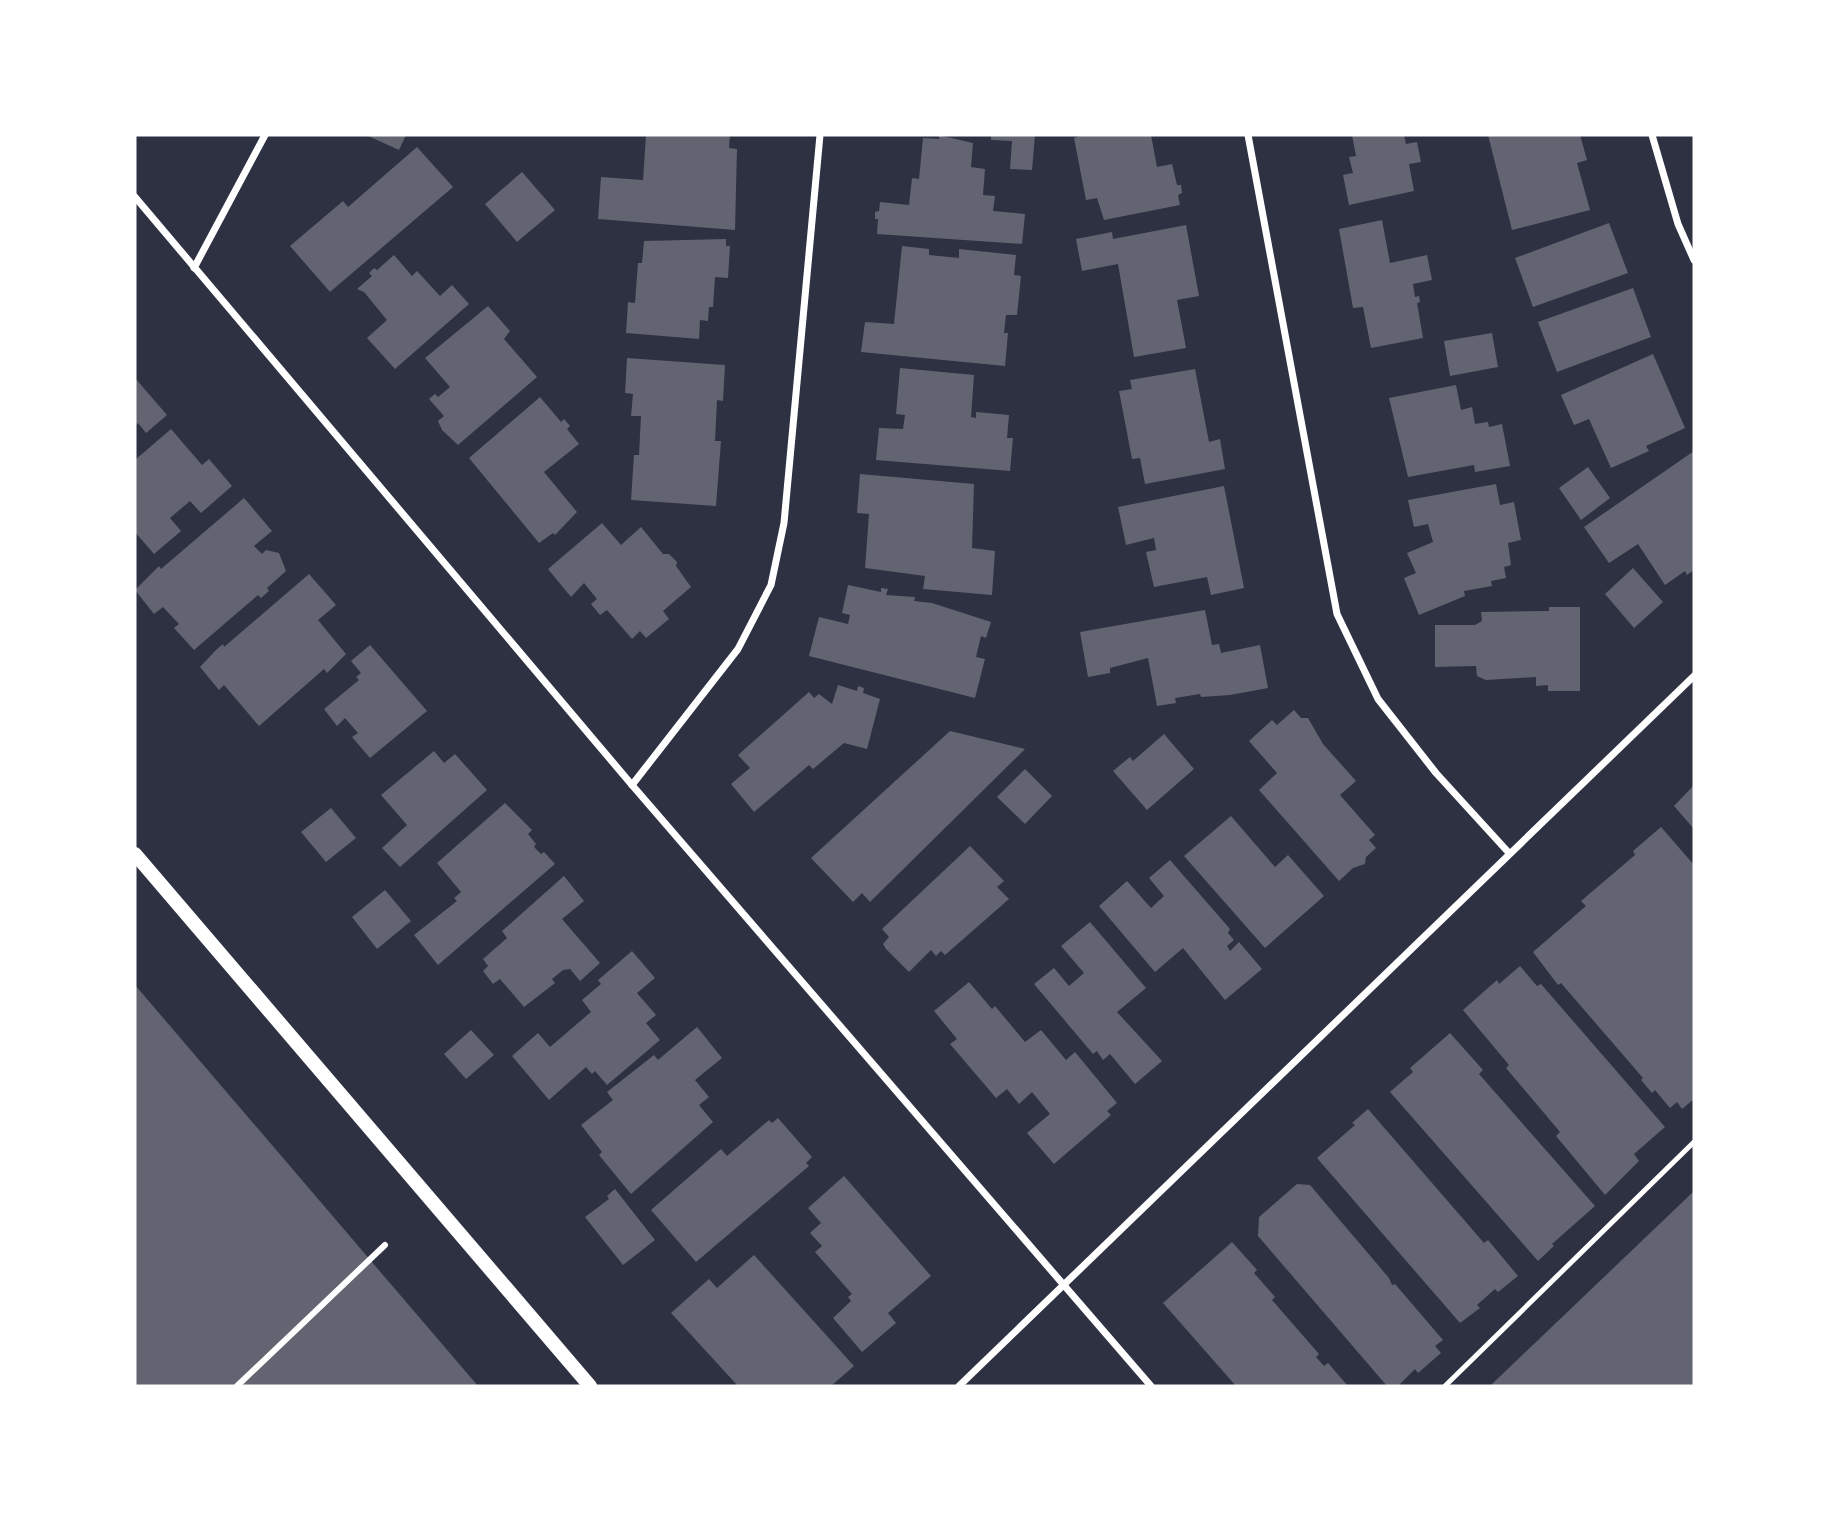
<svg xmlns="http://www.w3.org/2000/svg" width="1829" height="1521" viewBox="0 0 1829 1521" font-family="Rubik,sans-serif">
  <style>
    .building { fill: #626471 }
    .lines { fill: none; stroke-linecap: round; stroke-linejoin: round }
    .service { stroke: #fff; stroke-width: 5 }
    .pedestrian { stroke: #fff; stroke-width: 6 }
    .minor { stroke: #fff; stroke-width: 7 }
    .secondary { stroke: #fff; stroke-width: 14 }
  </style>
  <rect width="100%" height="100%" fill="#2d3142"/>
  <g class="building">
    <path d="M366,135H406L399,150Z"/>
    <path d="M646,135H730L729,148L737,149L735,230L598,219L601,177L643,180Z"/>
    <path d="M939,135L973,143L971,167L985,169L983,195L995,196L993,211L1025,214L1022,244L877,234L878,219H875V212L879,211L880,202L909,205L912,178L919,179L923,138L939,139Z"/>
    <path d="M991,135H1035L1032,170L1010,169L1012,141L991,140Z"/>
    <path d="M1082,135H1151L1157,167L1172,164L1177,185H1181L1182,193L1178,195L1180,205L1104,220L1097,198L1086,200L1074,138Z"/>
    <path d="M1352,135H1404L1406,144L1417,142L1421,162L1409,164L1414,191L1349,205L1343,175L1353,173L1349,157L1356,156Z"/>
    <path d="M1488,135H1580L1587,160L1577,163L1590,210L1512,230Z"/>
    <path d="M417,147L453,187L330,292L290,246L343,201L348,207Z"/>
    <path d="M522,172L555,210L517,242L485,204Z"/>
    <path d="M1382,220L1390,263L1427,255L1432,280L1413,284L1415,297L1419,296L1420,302L1417,303L1423,338L1371,348L1363,307L1353,308L1339,229Z"/>
    <path d="M1609,223L1628,273L1533,307L1515,258Z"/>
    <path d="M1186,225L1199,296L1177,300L1186,348L1134,357L1118,264L1082,271L1076,239L1112,232L1113,239Z"/>
    <path d="M726,239V246H730L728,278L715,277L713,307H709L708,321L700,320L699,339L626,333L628,302L635,303L638,263H642L644,241Z"/>
    <path d="M902,246L929,249V255L959,258V249L1016,255L1014,275L1021,276L1017,315H1006L1004,333H1008L1005,366L861,352L865,322L894,324Z"/>
    <path d="M394,255L412,276L417,271L440,296L452,285L469,304L395,369L367,338L387,320L364,292L357,289L372,276L369,273L374,268L377,270Z"/>
    <path d="M1633,288L1651,337L1557,372L1538,322Z"/>
    <path d="M488,306L510,331L504,339L537,377L458,445L442,430L438,421L444,416L429,399L435,394L438,397L450,387L425,358Z"/>
    <path d="M1492,333L1498,367L1450,376L1444,341Z"/>
    <path d="M1653,354L1685,428L1646,446L1649,451L1611,468L1589,419L1574,425L1561,395Z"/>
    <path d="M627,358L725,365L723,401L717,400L715,441H721L716,506L631,500L634,455H639L641,416H631L633,394L625,393Z"/>
    <path d="M900,368L974,375L971,417L976,418V412L1009,415L1007,438H1013L1010,471L876,460L879,428L903,429L905,415L896,414Z"/>
    <path d="M1195,369L1209,442L1220,439L1225,469L1145,484L1140,458L1132,459L1119,391L1132,389L1130,380Z"/>
    <path d="M135,378L167,415L146,433L138,423L135,426Z"/>
    <path d="M1456,385L1461,410L1472,407L1475,424L1488,422L1489,427L1502,424L1510,466L1475,472L1474,465L1408,477L1389,398Z"/>
    <path d="M540,397L561,422L564,419L570,426L567,429L579,444L544,472L577,512L555,535L553,533L539,543L469,458Z"/>
    <path d="M171,429L202,465L209,459L232,486L201,513L190,501L170,518L181,531L154,554L135,532V460Z"/>
    <path d="M1694,451V570L1687,575L1685,571L1665,585L1638,544L1609,563L1584,527Z"/>
    <path d="M1588,467L1610,498L1581,520L1559,488Z"/>
    <path d="M860,474L974,484L972,548L995,551L992,595L923,589L925,576L865,568L869,514L857,513Z"/>
    <path d="M1496,484L1500,505L1514,502L1521,540L1508,543L1511,565L1504,567L1506,578L1491,581L1492,586L1464,591L1465,596L1419,615L1404,578L1416,573L1407,553L1433,542L1428,524L1414,527L1408,500Z"/>
    <path d="M1224,486L1244,588L1211,595L1207,577L1154,587L1146,552L1156,550L1154,538L1126,545L1118,507Z"/>
    <path d="M244,498L272,531L254,546L262,554L266,550L279,553L286,571L267,588L269,591L261,598L258,595L194,650L174,628L179,624L163,607L154,614L135,590L159,566L161,569Z"/>
    <path d="M602,523L621,545L641,527L663,554H669L677,562L676,566L691,587L663,611L669,619L646,638L640,631L632,639L607,610L600,615L591,604L597,599L584,583L571,597L548,569Z"/>
    <path d="M1633,568L1663,602L1634,628L1605,594Z"/>
    <path d="M309,574L336,605L318,620L346,654L327,673L324,669L259,726L224,685L219,690L200,667L216,650L223,644L224,647Z"/>
    <path d="M848,585L881,592V588L888,589L886,595L915,597L914,601L932,603L991,622L986,638L981,636L976,657L985,659L975,698L809,656L819,617L848,624L850,615L842,613Z"/>
    <path d="M1549,607H1580V691H1548V685L1536,686V677L1486,680L1477,676L1476,666L1435,667V625H1475L1482,621L1481,612L1549,611Z"/>
    <path d="M1205,610L1212,645L1219,644L1221,653L1260,645L1268,688L1230,695L1201,697L1200,694L1175,698L1176,703L1157,706L1148,658L1110,668V673L1088,677L1080,632Z"/>
    <path d="M370,645L427,711L370,758L352,737L358,733L345,718L337,726L324,709L359,680L356,677L361,673L351,661Z"/>
    <path d="M838,685L857,691L858,686L864,688L863,693L880,699L867,749L844,743L813,769L809,765L754,812L731,784L750,768L738,755L809,692L814,698L819,694L832,704Z"/>
    <path d="M1294,710L1301,718H1308L1323,744L1356,781L1340,795L1375,835L1369,840L1376,848L1366,857L1365,864L1353,868L1339,881L1259,790L1277,773L1249,741L1272,720L1277,725Z"/>
    <path d="M950,731L1025,749L870,902L862,893L853,902L811,858Z"/>
    <path d="M1164,734L1194,769L1147,810L1113,771L1130,757L1133,761Z"/>
    <path d="M434,751L444,763L455,754L487,790L400,867L382,848L407,825L381,795Z"/>
    <path d="M1025,769L1052,796L1025,824L997,797Z"/>
    <path d="M1694,785V829L1674,806Z"/>
    <path d="M505,803L532,830L528,834L536,844L534,847L541,854L544,852L555,864L438,965L414,935L457,901L454,898L461,892L437,863Z"/>
    <path d="M331,808L356,838L326,862L301,832Z"/>
    <path d="M1231,816L1275,867L1288,855L1324,896L1265,948L1184,856Z"/>
    <path d="M1661,827L1694,865V1099L1682,1109L1677,1102L1670,1108L1655,1090L1652,1093L1641,1080L1643,1078L1561,983L1558,985L1533,952L1586,906L1581,901L1635,855L1633,851Z"/>
    <path d="M970,846L1004,881L997,887L1009,899L945,955L941,951L936,956L931,950L909,972L886,949L883,944L889,937L882,929Z"/>
    <path d="M1170,860L1230,929L1228,933L1234,940L1227,946L1230,951L1239,942L1262,969L1225,1000L1183,948L1155,972L1099,906L1127,881L1151,908L1164,896L1149,878Z"/>
    <path d="M564,876L584,901L562,919L600,963L580,981L570,969L563,970L552,979L555,983L524,1007L500,979L493,984L483,971L488,966L483,959L507,938L502,931Z"/>
    <path d="M385,890L411,921L377,949L352,917Z"/>
    <path d="M1090,922L1146,988L1117,1012L1162,1061L1135,1084L1110,1054L1103,1060L1097,1051L1093,1054L1034,984L1054,968L1069,986L1084,973L1061,946Z"/>
    <path d="M632,951L655,978L637,993L656,1015L646,1023L660,1040L607,1085L595,1071L592,1074L586,1067L549,1100L512,1056L538,1033L550,1047L591,1012L582,1000L601,984L598,980Z"/>
    <path d="M1520,966L1537,986L1541,984L1665,1127L1634,1154L1639,1161L1605,1195L1556,1136L1560,1132L1506,1068L1509,1065L1463,1010L1497,980L1499,984Z"/>
    <path d="M969,982L992,1009L995,1006L1025,1042L1041,1030L1066,1060L1075,1052L1117,1103L1107,1111L1111,1115L1054,1164L1027,1133L1050,1114L1032,1092L1019,1104L1007,1089L996,1098L950,1044L957,1039L934,1011Z"/>
    <path d="M135,985L478,1386H135Z"/>
    <path d="M697,1027L722,1058L695,1080L709,1097L699,1105L713,1122L631,1194L599,1155L602,1152L581,1125L613,1100L607,1092L654,1055L658,1060Z"/>
    <path d="M471,1030L494,1055L466,1079L444,1054Z"/>
    <path d="M1450,1033L1483,1070L1479,1074L1595,1206L1552,1244L1554,1246L1538,1261L1390,1092L1413,1072L1410,1068Z"/>
    <path d="M1368,1109L1484,1243L1488,1240L1518,1276L1498,1292L1495,1289L1477,1305L1480,1308L1460,1323L1317,1158L1355,1125L1352,1123Z"/>
    <path d="M778,1118L812,1157L806,1163L809,1166L696,1262L651,1210L721,1149L727,1156L769,1120L772,1123Z"/>
    <path d="M844,1176L931,1276L888,1313L896,1323L862,1352L833,1318L851,1301L848,1297L852,1294L815,1252L822,1246L810,1233L821,1223L808,1208Z"/>
    <path d="M1297,1184L1310,1185L1389,1278L1392,1285L1395,1284L1443,1340L1435,1346L1441,1353L1418,1373L1415,1369L1399,1385L1387,1386L1258,1236L1259,1217Z"/>
    <path d="M615,1189L655,1240L623,1265L585,1217L609,1199L607,1196Z"/>
    <path d="M1694,1191V1386H1490Z"/>
    <path d="M1232,1242L1257,1270L1254,1273L1275,1297L1272,1300L1319,1354L1316,1357L1324,1366L1328,1363L1348,1386H1236L1163,1303Z"/>
    <path d="M754,1255L854,1366L831,1386H738L671,1313L709,1279L717,1288Z"/>
  </g>
  <g class="lines">
    <path class="service" d="M1445,1386L1694,1142"/>
    <path class="pedestrian" d="M237,1386L385,1245"/>
    <g class="minor">
      <path d="M1248,135L1337,614L1378,699L1436,773L1509,853"/>
      <path d="M1652,135L1678,224L1694,260"/>
      <path d="M135,197L632,785L1151,1386"/>
      <path d="M194,268L265,135"/>
      <path d="M632,785L738,649L771,585L784,523L820,135"/>
      <path d="M959,1386L1694,676"/>
    </g>
    <path class="secondary" d="M135,854L590,1386"/>
  </g>
  <rect width="1829" height="1521" fill="none" stroke="#ffffff" stroke-width="273"/>
</svg>
